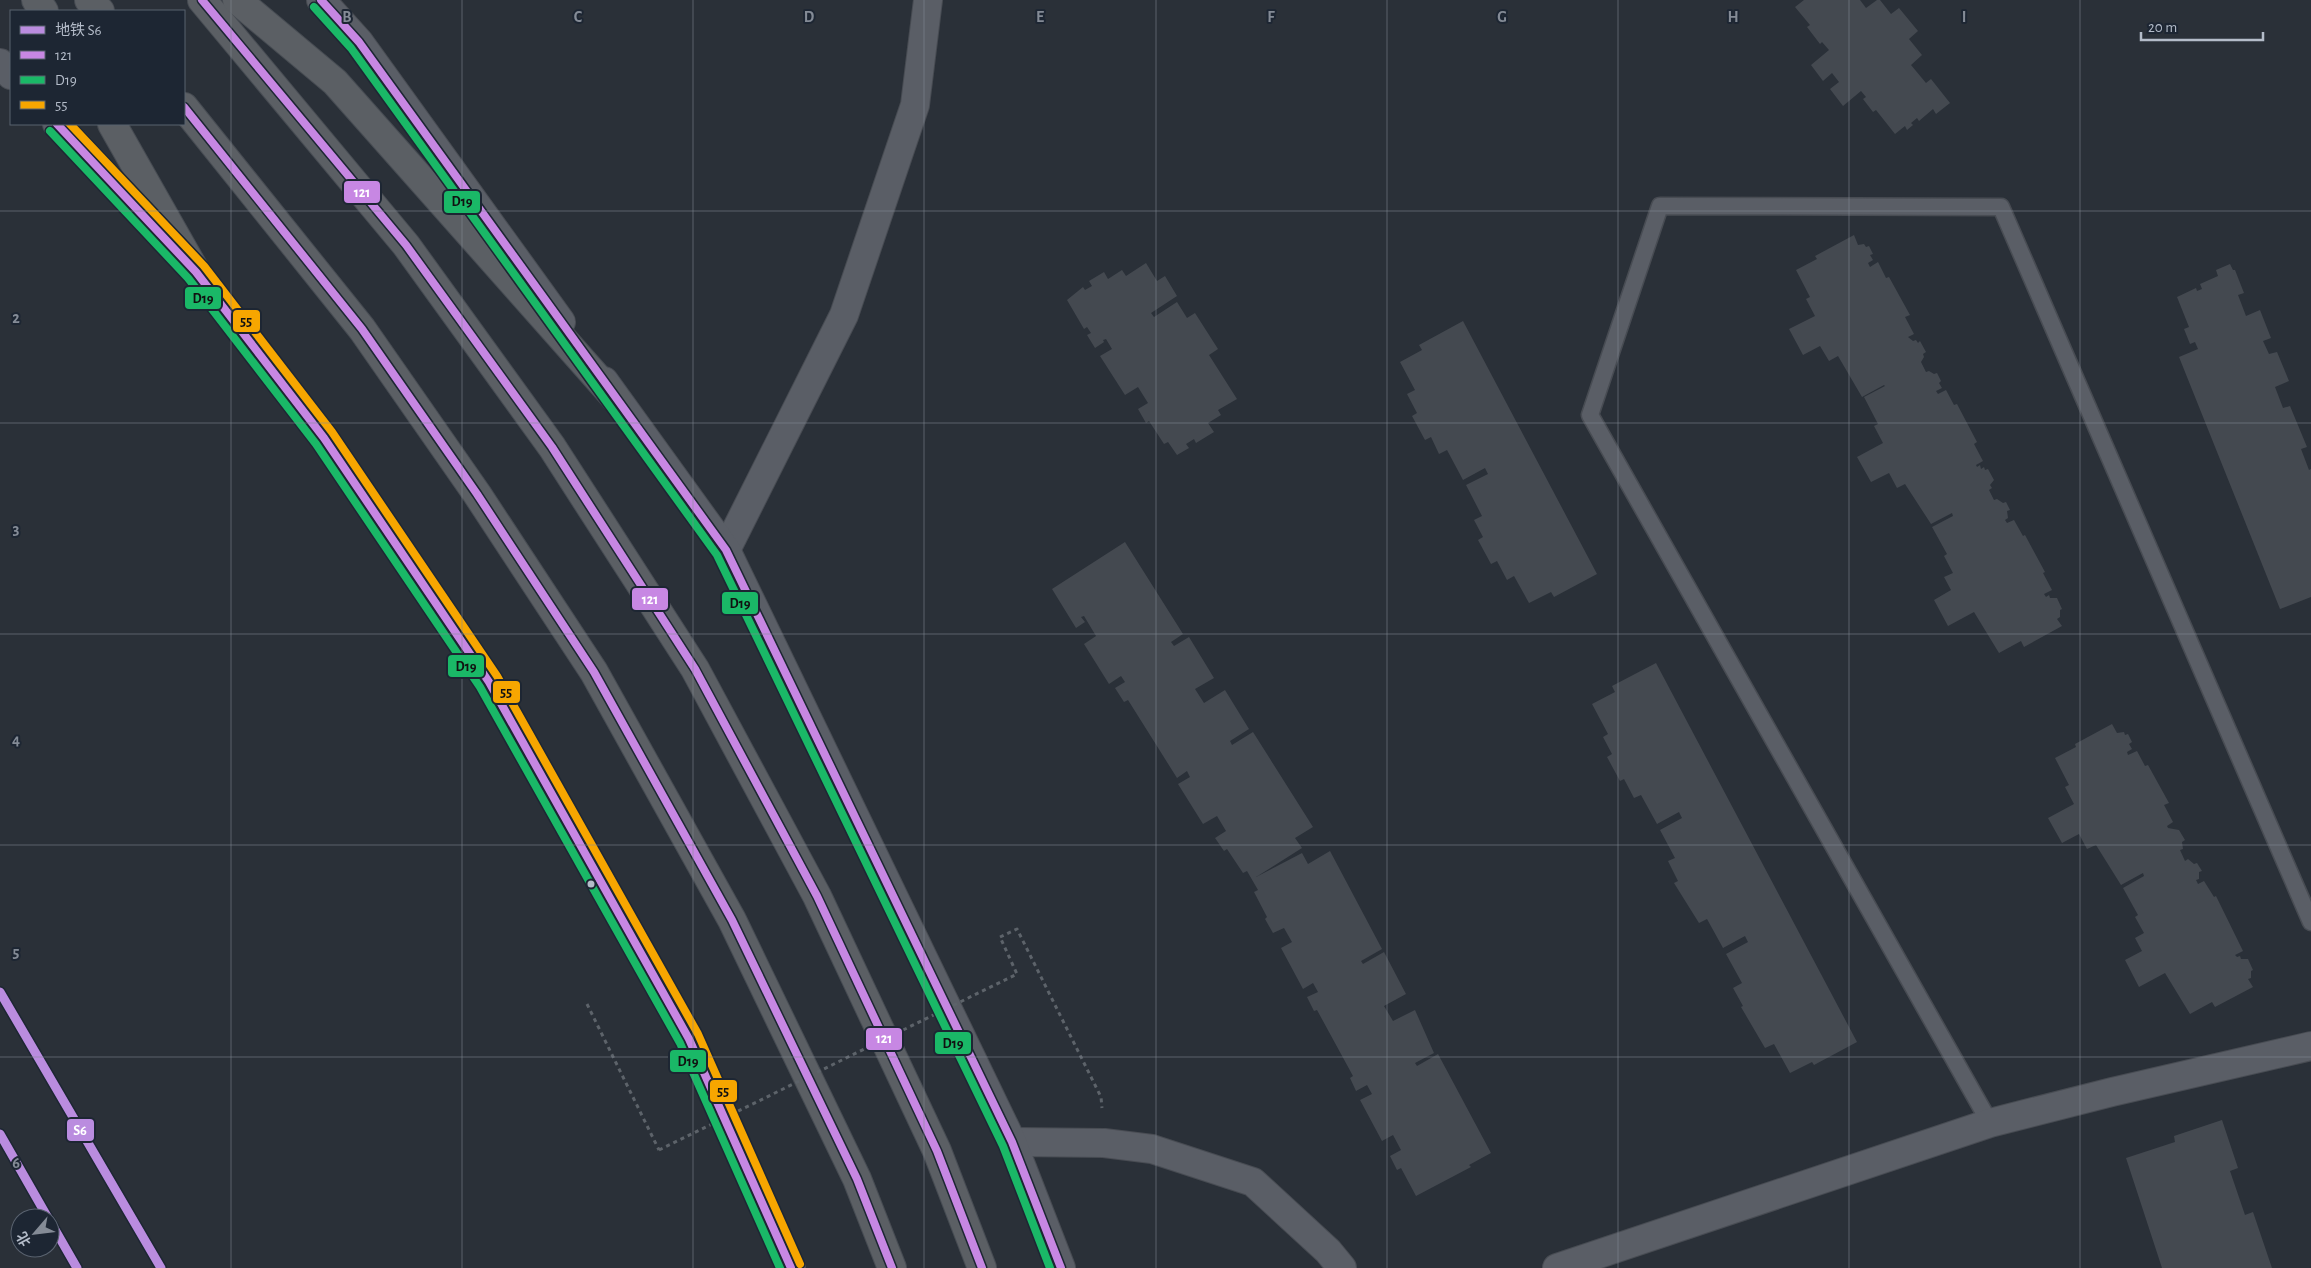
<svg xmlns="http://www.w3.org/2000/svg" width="2311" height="1268" viewBox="0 0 2311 1268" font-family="'Alegreya Sans','Noto Sans SC',sans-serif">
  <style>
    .building { fill: #444950 }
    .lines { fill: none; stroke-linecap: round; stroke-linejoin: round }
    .service-casing { stroke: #484c53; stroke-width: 19 }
    .minor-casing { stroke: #484c53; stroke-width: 30 }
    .tertiary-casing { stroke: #484c53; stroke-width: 30 }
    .trunk-casing { stroke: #474c53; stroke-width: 30 }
    .path { stroke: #5d636a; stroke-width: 3; stroke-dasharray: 4 4; stroke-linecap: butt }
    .service { stroke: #5a5e66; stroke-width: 16 }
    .minor { stroke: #5a5e66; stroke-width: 28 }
    .tertiary { stroke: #5a5e66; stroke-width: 28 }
    .trunk { stroke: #5b5f64; stroke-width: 28 }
    .path-bridge { stroke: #5d636a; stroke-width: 3; stroke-dasharray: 4 4; stroke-linecap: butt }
    .bus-1-casing { stroke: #1d2633; stroke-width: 11 }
    .bus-2-casing { stroke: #1d2633; stroke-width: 11 }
    .bus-3-casing { stroke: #1d2633; stroke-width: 11 }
    .bus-1 { stroke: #c787e3; stroke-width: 8 }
    .bus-2 { stroke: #1ab867; stroke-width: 8 }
    .bus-3 { stroke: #f7a600; stroke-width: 8 }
    .metro-1-casing { stroke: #1d2633; stroke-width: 12 }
    .metro-1 { stroke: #ba8cdf; stroke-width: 9 }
    .grid { fill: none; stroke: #848b96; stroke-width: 1; stroke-opacity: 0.55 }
    .bus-dot { fill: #b4bcc9; stroke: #1d2633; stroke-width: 2 }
    .grid-label { font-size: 16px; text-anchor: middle; font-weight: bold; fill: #848b96; stroke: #1d2633; stroke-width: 4; stroke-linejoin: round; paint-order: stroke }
    .line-badge { stroke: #1d2633; stroke-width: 2 }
    .badge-label { font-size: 14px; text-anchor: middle; font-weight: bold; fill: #fff }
    .pale-badge-label { font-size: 14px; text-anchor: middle; font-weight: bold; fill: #111 }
  </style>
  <rect width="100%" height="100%" fill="#2a3038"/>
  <g class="building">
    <path d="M1804,0H1860L1866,8L1877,0H1880L1891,14L1899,8L1918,31L1909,39L1922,55L1911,65L1926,83L1931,79L1950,103L1936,114L1933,109L1919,121L1917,118L1911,123L1913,125L1907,130L1905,126L1895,134L1876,110L1873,112L1863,99L1866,97L1861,91L1843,106L1830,89L1839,82L1832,73L1823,81L1811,65L1829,50L1822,42L1820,44L1807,27L1810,25L1795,7Z"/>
    <path d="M1854,235L1858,245L1864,244L1866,247L1869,246L1873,254L1870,255L1873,260L1868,263L1870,267L1878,262L1886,278L1889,277L1910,315L1905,317L1914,334L1908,337L1913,341L1916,340L1918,343L1920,341L1926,352L1923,354L1924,357L1921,362L1926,372L1929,371L1934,374L1937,373L1941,381L1939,383L1942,388L1936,391L1938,394L1946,390L1954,405L1957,404L1977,442L1974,444L1983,461L1976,465L1977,467L1980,465L1981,469L1984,467L1985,470L1988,469L1994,480L1990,485L1992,488L1989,490L1994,500L1997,499L2003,503L2006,502L2010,510L2007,511L2008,518L2005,520L2007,523L2014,520L2023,536L2025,535L2045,572L2043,573L2052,590L2044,594L2046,597L2049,595L2050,598H2057L2062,609L2060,610V617L2057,619L2062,626L2024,647L2021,641L1999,653L1974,612L1948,626L1934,600L1951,590L1944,577L1953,573L1944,556L1947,554L1932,527L1953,516L1952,513L1931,524L1905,484L1897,488L1889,473L1871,482L1857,457L1883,443L1874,426L1878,424L1864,397L1885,386L1884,385L1862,397L1838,356L1829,361L1820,346L1803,355L1789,329L1815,316L1806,299L1810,297L1796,270L1817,259L1815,256Z"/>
    <path d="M1146,263L1157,281L1165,276L1177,296L1151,313L1154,317L1177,302L1187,318L1195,313L1218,349L1209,355L1237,399L1218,410L1221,415L1208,423L1214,432L1196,443L1194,439L1186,444L1189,448L1177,455L1168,442L1164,444L1149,421L1146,423L1138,409L1148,403L1138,387L1125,395L1100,356L1112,349L1106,339L1103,340L1104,342L1095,348L1087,335L1091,333L1087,327L1084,329L1067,300L1083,287L1085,290L1092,286L1089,281L1104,272L1108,279L1122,270L1126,276Z"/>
    <path d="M2230,264L2233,270H2235L2244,293L2238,295L2246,316L2260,310L2271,338L2263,341L2269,354L2277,352L2289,381L2275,387L2283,408L2290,406L2307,447L2301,449L2309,470L2311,469V597L2280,609L2179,357L2198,349L2195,342L2190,344L2184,329L2189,327L2177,297L2196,288L2197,291L2202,289L2200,284L2218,276L2216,270Z"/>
    <path d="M1463,321L1597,574L1554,597L1551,592L1529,603L1514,576L1507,580L1497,561L1491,564L1478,540L1483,537L1474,520L1482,516L1466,485L1488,474L1485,468L1463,480L1447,450L1439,454L1431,437L1425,440L1412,416L1417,413L1407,394L1415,390L1400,362L1422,350L1419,345Z"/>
    <path d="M1125,542L1183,634L1171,642L1174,646L1189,637L1214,678L1195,689L1204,703L1225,690L1249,729L1230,741L1232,745L1253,732L1313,827L1295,838L1302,848L1256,877L1302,853L1308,864L1330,851L1382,949L1361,961L1363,964L1384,952L1406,994L1384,1006L1393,1021L1415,1010L1434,1053L1415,1063L1417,1066L1438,1054L1491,1153L1469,1165L1471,1167L1416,1196L1401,1168L1397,1170L1390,1156L1401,1150L1393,1135L1382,1141L1360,1100L1372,1094L1367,1085L1356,1091L1350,1078L1353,1076L1317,1010L1314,1011L1307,997L1318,992L1313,983L1303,989L1281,948L1292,942L1284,928L1273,933L1265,919L1267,917L1254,892L1258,890L1247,871L1243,873L1227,849L1224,851L1215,838L1226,831L1217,816L1203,824L1178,784L1190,777L1187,771L1177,778L1128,700L1124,702L1115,688L1125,682L1121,676L1109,684L1084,644L1096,636L1084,616L1081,617L1085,622L1076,628L1052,589Z"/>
    <path d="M1656,663L1857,1042L1814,1065L1812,1062L1790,1073L1774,1044L1765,1048L1741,1007L1743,1006L1733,988L1742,983L1726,954L1748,942L1745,936L1723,948L1707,919L1699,923L1674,883L1678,881L1668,861L1675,858L1660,830L1682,818L1679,812L1657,824L1641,795L1634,798L1624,779L1620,781L1607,757L1612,754L1603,737L1608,734L1592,704L1615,692L1612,686Z"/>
    <path d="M2112,724L2117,733L2124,732L2125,735L2128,734L2132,742L2129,744L2132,749L2127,752L2128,755L2137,751L2145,766L2148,765L2169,803L2164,805L2173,822L2167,826L2168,828L2179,830L2185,840L2182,842L2183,849L2180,850L2185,861L2188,859L2194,864L2197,863L2202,871L2199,872V879L2196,880L2198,884L2204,881L2214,897L2216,896L2243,951L2235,955L2237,957L2240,956L2241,959H2248L2253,970L2251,971V978L2248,979L2253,987L2215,1007L2212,1002L2190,1014L2165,973L2139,987L2125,960L2142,951L2135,938L2144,933L2135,917L2138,915L2123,888L2144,876L2143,873L2121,885L2096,845L2087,849L2079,834L2062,843L2048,818L2074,804L2065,787L2069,785L2055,758L2076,747L2075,744Z"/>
    <path d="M2222,1120L2238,1168L2230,1171L2245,1215L2253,1212L2272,1268H2162L2126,1158L2175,1142L2174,1136Z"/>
  </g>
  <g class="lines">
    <g class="service-casing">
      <path id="service" d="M1990,1123L1590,415L1660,206L2001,207L2311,922"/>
    </g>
    <g class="minor-casing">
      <g id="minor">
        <path d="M726,550L844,315L915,105L928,0"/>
        <path d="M1012,1142L1104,1143L1152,1149L1253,1182L1328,1251L1342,1268"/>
        <path d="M1557,1268L1990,1123L2112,1092L2311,1046"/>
      </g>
    </g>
    <g class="tertiary-casing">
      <g id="tertiary">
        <path d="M321,0L359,42L561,322"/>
        <path d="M0,63L11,75"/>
        <path d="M57,124L196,272L324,438L489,682L689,1039L791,1268"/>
        <path d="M604,381L726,550L1012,1142L1061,1268"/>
      </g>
    </g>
    <g class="trunk-casing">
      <g id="trunk">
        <path d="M36,0L44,11"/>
        <path d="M89,0L100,11"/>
        <path d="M202,0L406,245L552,447L695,669L817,896L937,1151L982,1268"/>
        <path d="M237,0L335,82L617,400"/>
        <path d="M184,107L362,329L477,494L594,672L732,920L857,1179L892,1268"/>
        <path d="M112,124L196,272"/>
      </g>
    </g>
    <g class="path">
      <path d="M1000,937L1017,929L1101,1097L1102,1108"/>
      <path d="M587,1004L659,1150"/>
    </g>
    <use href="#service" class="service"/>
    <use href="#minor" class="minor"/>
    <use href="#tertiary" class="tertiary"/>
    <use href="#trunk" class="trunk"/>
    <path class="path-bridge" d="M659,1150L1017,974L1000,937"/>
    <g class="bus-1-casing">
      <g id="bus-1">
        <path d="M202,0L406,245L552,447L695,669L817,896L937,1151L982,1268"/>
        <path d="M321,0L359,42L726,550L1012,1142L1061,1268"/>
        <path d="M184,107L362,329L477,494L594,672L732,920L857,1179L892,1268"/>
        <path d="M57,124L196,272L324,438L489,682L689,1039L791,1268"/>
      </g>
    </g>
    <g class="bus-2-casing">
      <g id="bus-2">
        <path d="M314,7L351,48L717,555L1003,1146L1050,1268"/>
        <path d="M50,131L188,278L316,444L480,687L680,1043L780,1268"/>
      </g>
    </g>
    <g class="bus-3-casing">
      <path id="bus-3" d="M70,124L204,266L332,432L497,676L698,1034L800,1264"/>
    </g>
    <use href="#bus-1" class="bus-1"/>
    <use href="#bus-2" class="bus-2"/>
    <use href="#bus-3" class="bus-3"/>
    <g class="metro-1-casing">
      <g id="metro-1">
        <path d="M0,992L161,1268"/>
        <path d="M0,1134L48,1218"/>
        <path d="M50,1221L77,1268"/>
      </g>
    </g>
    <use href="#metro-1" class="metro-1"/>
  </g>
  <path class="grid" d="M231,0V1268M462,0V1268M693,0V1268M924,0V1268M1156,0V1268M1387,0V1268M1618,0V1268M1849,0V1268M2080,0V1268M0,211H2311M0,423H2311M0,634H2311M0,845H2311M0,1057H2311"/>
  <circle class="bus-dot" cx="591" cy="884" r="4.5"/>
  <g class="grid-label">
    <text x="347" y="22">B</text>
    <text x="578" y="22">C</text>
    <text x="809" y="22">D</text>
    <text x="1040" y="22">E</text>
    <text x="1271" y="22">F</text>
    <text x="1502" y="22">G</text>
    <text x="1733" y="22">H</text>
    <text x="1964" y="22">I</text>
    <text x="16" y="323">2</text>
    <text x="16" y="534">3</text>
    <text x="16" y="745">4</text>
    <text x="16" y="957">5</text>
    <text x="16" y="1168">6</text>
  </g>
  <g class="line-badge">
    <rect x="343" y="180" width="38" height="24" rx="5" fill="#c787e3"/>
    <rect x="443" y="190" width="38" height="24" rx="5" fill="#1ab867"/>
    <rect x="184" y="286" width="38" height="24" rx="5" fill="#1ab867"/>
    <rect x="232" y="309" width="29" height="24" rx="5" fill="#f7a600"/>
    <rect x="631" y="587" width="38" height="24" rx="5" fill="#c787e3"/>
    <rect x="721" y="591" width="38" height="24" rx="5" fill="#1ab867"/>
    <rect x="447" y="654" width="38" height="24" rx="5" fill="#1ab867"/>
    <rect x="492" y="680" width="29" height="24" rx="5" fill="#f7a600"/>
    <rect x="865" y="1027" width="38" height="24" rx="5" fill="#c787e3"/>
    <rect x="934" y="1031" width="38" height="24" rx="5" fill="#1ab867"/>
    <rect x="669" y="1049" width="38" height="24" rx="5" fill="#1ab867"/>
    <rect x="709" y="1079" width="29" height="24" rx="5" fill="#f7a600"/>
    <rect x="66" y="1118" width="29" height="24" rx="5" fill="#ba8cdf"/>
  </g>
  <g class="badge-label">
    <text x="362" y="197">121</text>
    <text x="650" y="604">121</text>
    <text x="884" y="1043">121</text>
    <text x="80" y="1135">S6</text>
  </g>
  <g class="pale-badge-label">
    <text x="462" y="206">D19</text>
    <text x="203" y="303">D19</text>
    <text x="246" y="326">55</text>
    <text x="740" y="608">D19</text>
    <text x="466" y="671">D19</text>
    <text x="506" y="697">55</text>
    <text x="953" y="1048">D19</text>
    <text x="688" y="1066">D19</text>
    <text x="723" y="1096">55</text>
  </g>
  <rect x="10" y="10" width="175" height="115" fill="#1d2633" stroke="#59626f"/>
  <rect x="20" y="26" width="25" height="8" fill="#ba8cdf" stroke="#59626f"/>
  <text x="55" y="35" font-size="15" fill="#b4bcc9">地铁 S6</text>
  <rect x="20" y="51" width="25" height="8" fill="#c787e3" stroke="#59626f"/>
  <text x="55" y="60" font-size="15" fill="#b4bcc9">121</text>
  <rect x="20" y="76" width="25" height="8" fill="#1ab867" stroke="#59626f"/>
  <text x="55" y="85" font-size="15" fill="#b4bcc9">D19</text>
  <rect x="20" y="101" width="25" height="8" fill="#f7a600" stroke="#59626f"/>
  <text x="55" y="110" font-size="15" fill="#b4bcc9">55</text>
  <g transform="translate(35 1233) rotate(242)"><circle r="24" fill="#1d2633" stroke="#59626f"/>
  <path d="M0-4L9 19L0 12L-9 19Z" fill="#848b96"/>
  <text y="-8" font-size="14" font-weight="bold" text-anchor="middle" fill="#b4bcc9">北</text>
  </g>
  <path d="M2141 32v8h122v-8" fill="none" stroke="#b4bcc9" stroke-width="2.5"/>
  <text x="2148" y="32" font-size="15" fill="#b4bcc9" stroke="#1d2633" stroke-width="4" paint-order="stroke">20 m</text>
</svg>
